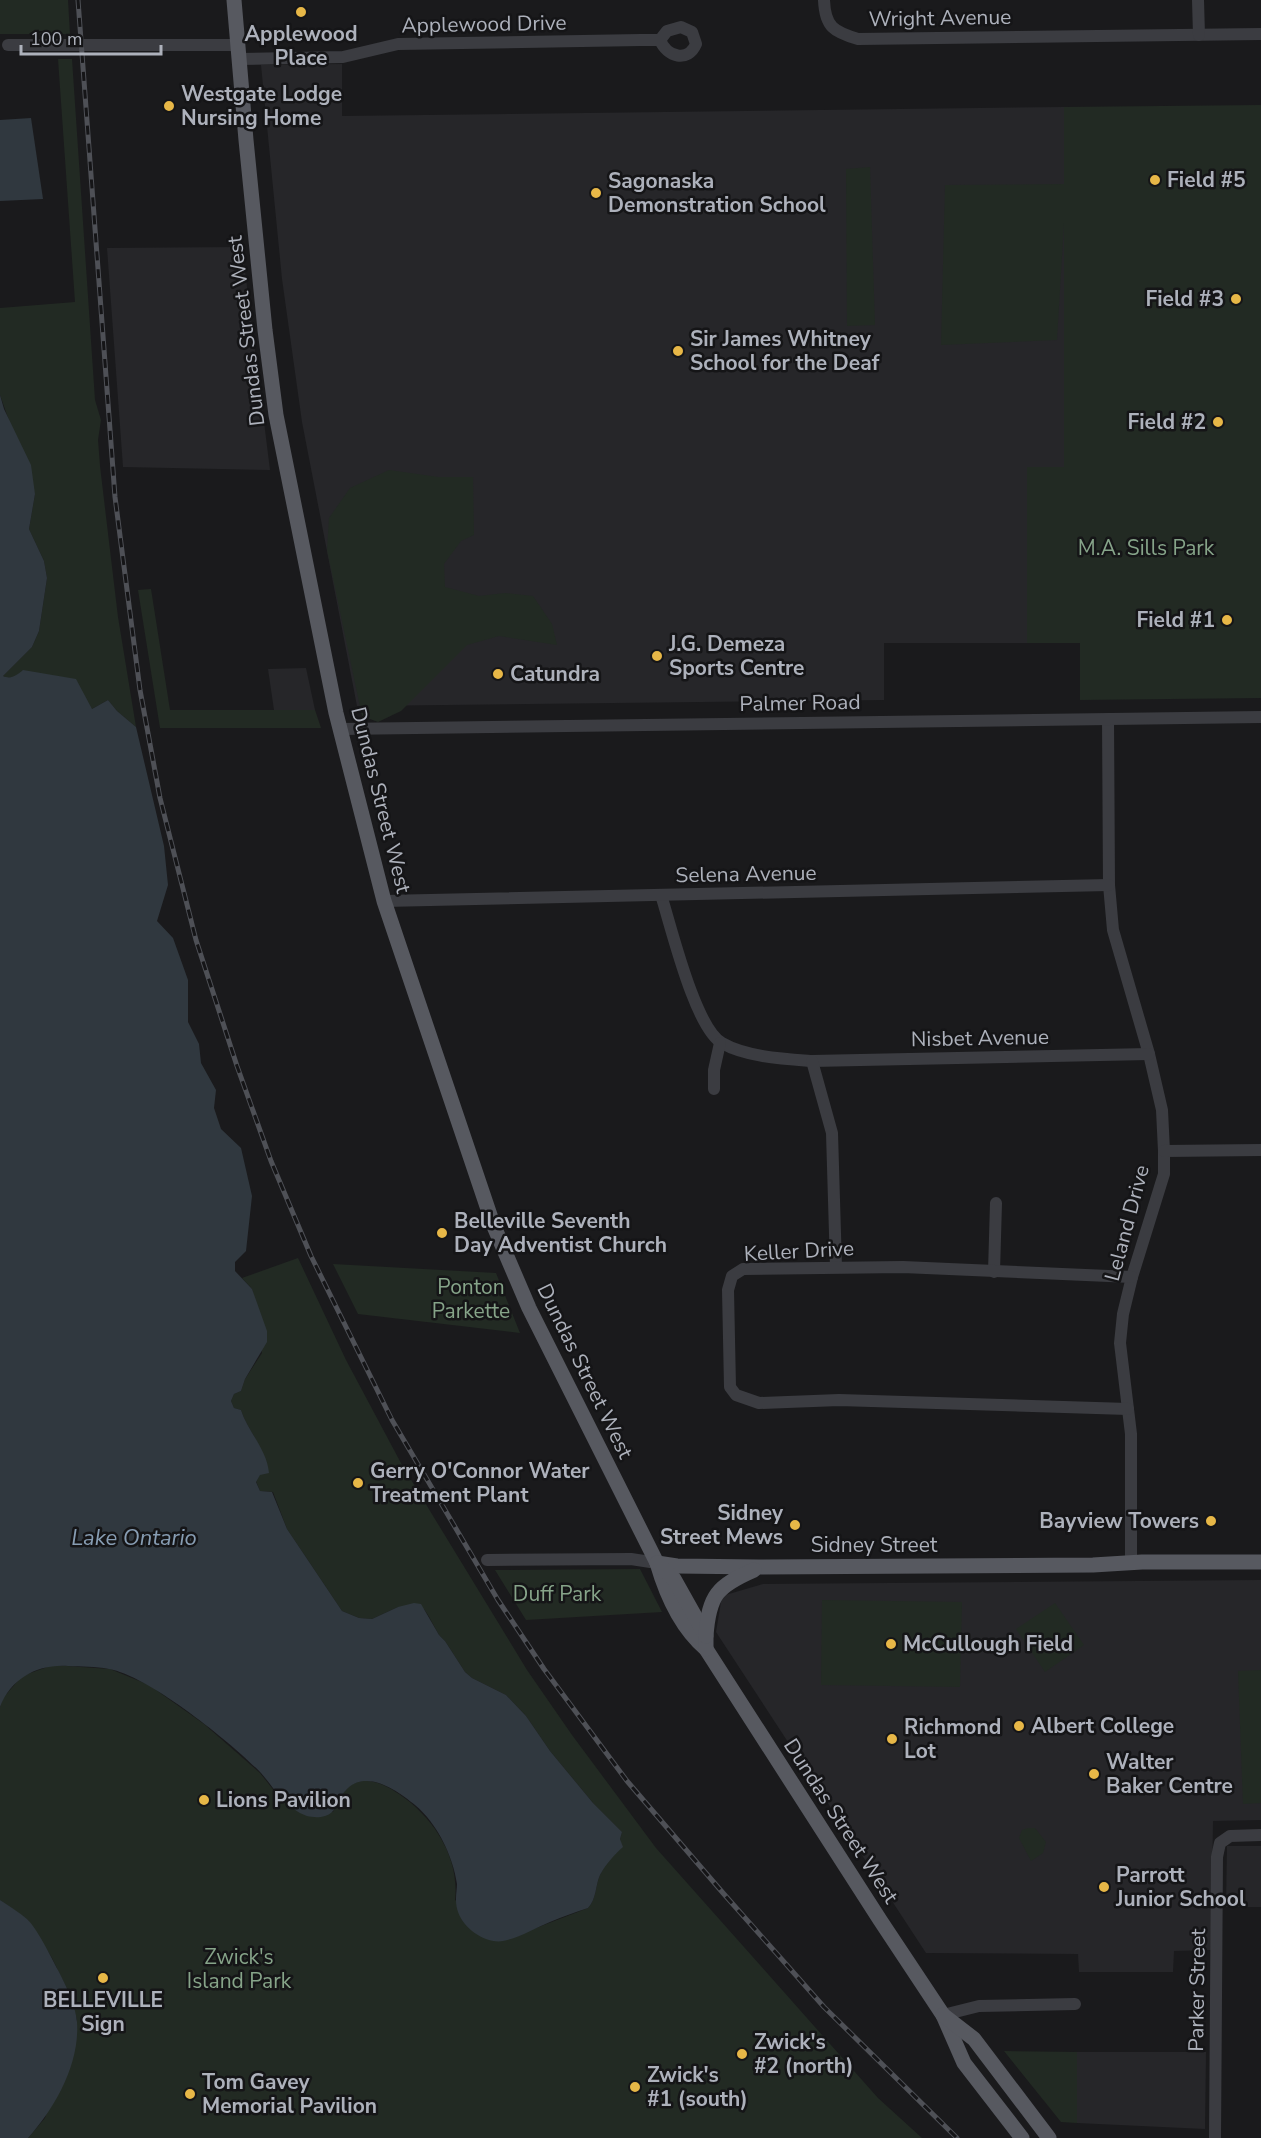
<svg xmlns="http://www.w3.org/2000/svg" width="1261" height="2138" viewBox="0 0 1261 2138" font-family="'Nunito Sans',sans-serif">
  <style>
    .built { fill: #262629 }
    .green { fill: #222a23 }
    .water { fill: #30383f }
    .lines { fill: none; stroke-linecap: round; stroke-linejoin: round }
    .minor { stroke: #3b3c41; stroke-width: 12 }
    .major { stroke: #575960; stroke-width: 15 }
    .rail-casing { stroke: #4e5056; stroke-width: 5 }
    .rail { stroke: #151517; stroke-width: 3; stroke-dasharray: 9; stroke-linecap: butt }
    .poi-dot { fill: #e7b747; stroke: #151517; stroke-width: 2 }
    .labels { text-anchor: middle; stroke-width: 5; stroke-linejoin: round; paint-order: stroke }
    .street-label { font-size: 21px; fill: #adb1bb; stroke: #151517 }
    .poi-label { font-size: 21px; font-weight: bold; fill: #adb1bb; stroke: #151517; text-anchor: start }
    .park-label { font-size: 21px; fill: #86a489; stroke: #151517 }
    .water-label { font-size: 22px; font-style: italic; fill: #879db3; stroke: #151517 }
  </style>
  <rect width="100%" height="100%" fill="#1a1a1c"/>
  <g class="built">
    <path d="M342,64V116L1064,107V467H1027V643H884V700L357,706L302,422L282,279L261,65Z"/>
    <path d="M242,247L270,470L123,467L107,248Z"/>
    <path d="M306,668L315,710H274L268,669Z"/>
    <path d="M1261,1580V1820L1213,1821L1211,1950L1174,1951L1173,1972H1079L1078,1954L926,1953L716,1632L722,1596L763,1584Z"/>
    <path d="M1227,1846H1261V1907H1226Z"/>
    <path d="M1077,2052H1206L1205,2129L1077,2123Z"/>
  </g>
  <g class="green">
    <path d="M0,0H68L70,34H0Z"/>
    <path d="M58,59H72L95,400L101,420L98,440L100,466L118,617L136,727L117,711L108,700L92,709L14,677L7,678L3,676L32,647L39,631L47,578L44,561L29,529L35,494L0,395V308L75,302Z"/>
    <path d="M1261,105V698L1080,700V643H1027V467H1064V223L1057,340L941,345L945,185L1064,184V107Z"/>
    <path d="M870,167L875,325L847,326L846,169Z"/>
    <path d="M389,470L438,477H473L474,535L461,541L444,564L445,587L479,596L505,593L533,596L552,624L557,645L499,636L467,645L401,711L378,722L362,716L327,550L329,518L350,488Z"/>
    <path d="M151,589L170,710H315L321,728H160L138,590Z"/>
    <path d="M298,1258L346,1360L402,1465L527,1670L572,1735L656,1848L878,2098L922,2138H28L45,2118L77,2020L71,1997L52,1958L28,1920L0,1900V1707L3,1698L22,1676L53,1665L110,1669L149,1685L204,1724L260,1773L283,1802L333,1812C338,1802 344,1787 355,1783C371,1777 387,1786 399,1794C433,1817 460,1857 455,1900L502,1941L588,1908C597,1898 595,1886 600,1875C605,1864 614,1855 622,1847L620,1839L622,1832L593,1803L550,1751L526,1716L506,1695L472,1678L465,1672L445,1641L439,1635L428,1615L424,1609L398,1607L372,1619L359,1618L342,1611L287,1529L273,1492L260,1491L256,1481C275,1454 249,1436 241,1410L234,1408L231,1401L234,1394L241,1391L245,1379L262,1353L252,1289L242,1278Z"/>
    <path d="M333,1264L496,1273L520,1333L358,1314Z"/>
    <path d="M640,1569L662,1612L526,1620L495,1570Z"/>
    <path d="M822,1600L962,1602L960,1687L821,1685Z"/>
    <path d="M1055,1603L1084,1645L1045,1672L1016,1629Z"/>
    <path d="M1261,1670V1803L1243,1804L1238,1671Z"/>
    <path d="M1028,1828H1035L1046,1842L1043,1853L1031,1861L1019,1838L1022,1830Z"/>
    <path d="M1004,2051L1077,2052V2123L1061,2122Z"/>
  </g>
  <g class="water">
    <path d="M31,118L43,199L0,201V120Z"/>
    <path d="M0,395L4,409L31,465L35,494L29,529L44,561L47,578L39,631L32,647L3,676C11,680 17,675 23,670L76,679L92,709L108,700L117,711L136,727L164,846L168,885L157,921L173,938L188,980V1022L199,1044L201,1063L216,1090L214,1108L221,1129L241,1148L252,1196L246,1251L235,1262V1271L252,1289L267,1331V1342L245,1379L241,1391L234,1394L231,1401L234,1408L241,1410C248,1432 267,1449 269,1473L260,1475L256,1482L260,1491L272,1492L287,1529L342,1611L359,1618L372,1619L398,1607L414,1603L421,1604L439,1635L445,1641L465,1672L472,1678L506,1695L526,1716L550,1751L593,1803L622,1832L620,1839L623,1847C614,1855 606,1864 600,1875C595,1886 597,1898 588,1908C575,1912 562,1917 550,1922C535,1928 519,1938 503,1941C498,1942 491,1941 486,1939C469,1932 455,1917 456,1898C456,1893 457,1889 457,1884C453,1856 437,1823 415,1805C398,1791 367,1769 347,1789C340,1795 339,1806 332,1812C326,1818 315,1818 307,1816C285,1808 275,1789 261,1773C232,1743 149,1676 109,1669C95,1666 81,1667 68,1666C38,1664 11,1678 0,1707Z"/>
    <path d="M0,1900C9,1906 19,1912 27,1919C37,1928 51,1957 58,1970C66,1986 75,2003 77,2022C80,2064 55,2108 28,2138H0Z"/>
  </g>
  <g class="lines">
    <g class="minor">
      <path d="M824,0C825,27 834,32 858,39L1261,34"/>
      <path d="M1198,0L1199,35"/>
      <path d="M8,45H237"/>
      <path d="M238,59L343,57L398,44L641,40H660C667,57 688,63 696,44L692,32L681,27L667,31L660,40"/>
      <path d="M1108,719L1109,885L1113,930L1149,1054L1162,1110L1164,1151V1174L1132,1277L1123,1314L1120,1343L1131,1434V1562"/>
      <path d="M340,729L1261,717"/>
      <path d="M661,895C671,926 695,1028 722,1043C746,1057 784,1059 812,1061L1149,1054"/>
      <path d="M384,901L1109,885"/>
      <path d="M812,1061L832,1133L836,1267"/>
      <path d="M714,1089V1070L720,1043"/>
      <path d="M1164,1151L1261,1150"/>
      <path d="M994,1272L996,1203"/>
      <path d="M1128,1409L839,1400L759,1403L736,1395L730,1387L728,1290L732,1276L743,1269L903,1267L1132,1277"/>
      <path d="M487,1560L631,1559L657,1563"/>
      <path d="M943,2015L979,2006L1075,2004"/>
      <path d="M1215,2138L1217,1857L1220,1843L1230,1836L1261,1835"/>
    </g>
    <g class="major">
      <path d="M234,0L246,140L265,330L276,415L336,713L384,901L493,1224L529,1308L657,1563C666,1594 681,1628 706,1649L880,1920L943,2015L964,2063L1022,2138"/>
      <path d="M657,1563L677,1566L759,1567L1093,1565L1142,1562H1261"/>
      <path d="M657,1563L674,1579L706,1636V1649"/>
      <path d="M706,1636C709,1595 717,1586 754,1570"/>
      <path d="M943,2015L974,2039L1049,2138"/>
    </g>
    <g class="rail-casing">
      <path id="rail" d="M78,0L115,497L140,690L160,798L196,940L237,1066L271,1161L311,1256L392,1420L498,1600L544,1669L627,1781L723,1893L824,2007L957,2138"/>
    </g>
    <use href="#rail" class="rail"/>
  </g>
  <g class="poi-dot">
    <circle cx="301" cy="12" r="6"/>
    <circle cx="169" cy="106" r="6"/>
    <circle cx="1155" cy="180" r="6"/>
    <circle cx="596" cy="193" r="6"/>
    <circle cx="1236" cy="299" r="6"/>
    <circle cx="678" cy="351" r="6"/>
    <circle cx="1218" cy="422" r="6"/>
    <circle cx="1227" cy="620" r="6"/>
    <circle cx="657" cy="656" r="6"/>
    <circle cx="498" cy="674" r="6"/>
    <circle cx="442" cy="1233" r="6"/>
    <circle cx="358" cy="1483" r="6"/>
    <circle cx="1211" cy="1521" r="6"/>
    <circle cx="795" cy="1525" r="6"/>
    <circle cx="891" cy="1644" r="6"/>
    <circle cx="1019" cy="1726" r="6"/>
    <circle cx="892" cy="1739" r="6"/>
    <circle cx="1094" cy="1774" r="6"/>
    <circle cx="204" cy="1800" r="6"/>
    <circle cx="1104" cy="1887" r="6"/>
    <circle cx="103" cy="1978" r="6"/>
    <circle cx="742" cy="2054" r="6"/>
    <circle cx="635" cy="2087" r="6"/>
    <circle cx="190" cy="2094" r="6"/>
  </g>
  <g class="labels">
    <g class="street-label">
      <text transform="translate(940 18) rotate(-1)" y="7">Wright Avenue</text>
      <text transform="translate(484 24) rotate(-1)" y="7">Applewood Drive</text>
      <text transform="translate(246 331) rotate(-97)" y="7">Dundas Street West</text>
      <text transform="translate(800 703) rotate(-1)" y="7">Palmer Road</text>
      <text transform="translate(381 800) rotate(76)" y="7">Dundas Street West</text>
      <text transform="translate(746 874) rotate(-1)" y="7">Selena Avenue</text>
      <text transform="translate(980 1038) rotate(-1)" y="7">Nisbet Avenue</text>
      <text transform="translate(1127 1223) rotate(-75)" y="7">Leland Drive</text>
      <text transform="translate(799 1251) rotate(-3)" y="7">Keller Drive</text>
      <text transform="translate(585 1371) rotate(64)" y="7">Dundas Street West</text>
      <text x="874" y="1552">Sidney Street</text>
      <text transform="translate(841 1821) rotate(57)" y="7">Dundas Street West</text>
      <text transform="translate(1197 1990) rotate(-89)" y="7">Parker Street</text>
    </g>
    <g class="poi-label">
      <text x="301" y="41" text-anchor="middle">Applewood<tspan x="301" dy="24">Place</tspan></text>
      <text x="181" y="101">Westgate Lodge<tspan x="181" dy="24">Nursing Home</tspan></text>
      <text x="1167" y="187">Field #5</text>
      <text x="608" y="188">Sagonaska<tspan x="608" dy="24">Demonstration School</tspan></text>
      <text x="1224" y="306" text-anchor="end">Field #3</text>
      <text x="690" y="346">Sir James Whitney<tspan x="690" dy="24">School for the Deaf</tspan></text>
      <text x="1206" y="429" text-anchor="end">Field #2</text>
      <text x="1215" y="627" text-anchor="end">Field #1</text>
      <text x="669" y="651">J.G. Demeza<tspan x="669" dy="24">Sports Centre</tspan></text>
      <text x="510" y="681">Catundra</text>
      <text x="454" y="1228">Belleville Seventh<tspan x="454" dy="24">Day Adventist Church</tspan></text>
      <text x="370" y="1478">Gerry O'Connor Water<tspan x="370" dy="24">Treatment Plant</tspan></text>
      <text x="783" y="1520" text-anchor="end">Sidney<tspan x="783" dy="24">Street Mews</tspan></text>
      <text x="1199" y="1528" text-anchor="end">Bayview Towers</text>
      <text x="903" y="1651">McCullough Field</text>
      <text x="1031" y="1733">Albert College</text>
      <text x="904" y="1734">Richmond<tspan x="904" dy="24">Lot</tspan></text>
      <text x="1106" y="1769">Walter<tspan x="1106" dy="24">Baker Centre</tspan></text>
      <text x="216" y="1807">Lions Pavilion</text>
      <text x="1116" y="1882">Parrott<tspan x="1116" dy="24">Junior School</tspan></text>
      <text x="103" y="2007" text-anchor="middle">BELLEVILLE<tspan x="103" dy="24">Sign</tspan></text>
      <text x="754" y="2049">Zwick's<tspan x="754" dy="24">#2 (north)</tspan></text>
      <text x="647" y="2082">Zwick's<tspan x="647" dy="24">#1 (south)</tspan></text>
      <text x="202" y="2089">Tom Gavey<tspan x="202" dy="24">Memorial Pavilion</tspan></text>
    </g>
    <g class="park-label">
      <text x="1146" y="555">M.A. Sills Park</text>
      <text x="471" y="1294">Ponton<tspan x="471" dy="24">Parkette</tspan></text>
      <text x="557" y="1601">Duff Park</text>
      <text x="239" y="1964">Zwick's<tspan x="239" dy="24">Island Park</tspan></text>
    </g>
    <g class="water-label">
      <text x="134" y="1545">Lake Ontario</text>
    </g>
  </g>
  <path d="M21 45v9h140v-9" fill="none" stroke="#adb1bb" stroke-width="3"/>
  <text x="30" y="45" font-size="18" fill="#adb1bb" stroke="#151517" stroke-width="4.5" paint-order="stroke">100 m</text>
</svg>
